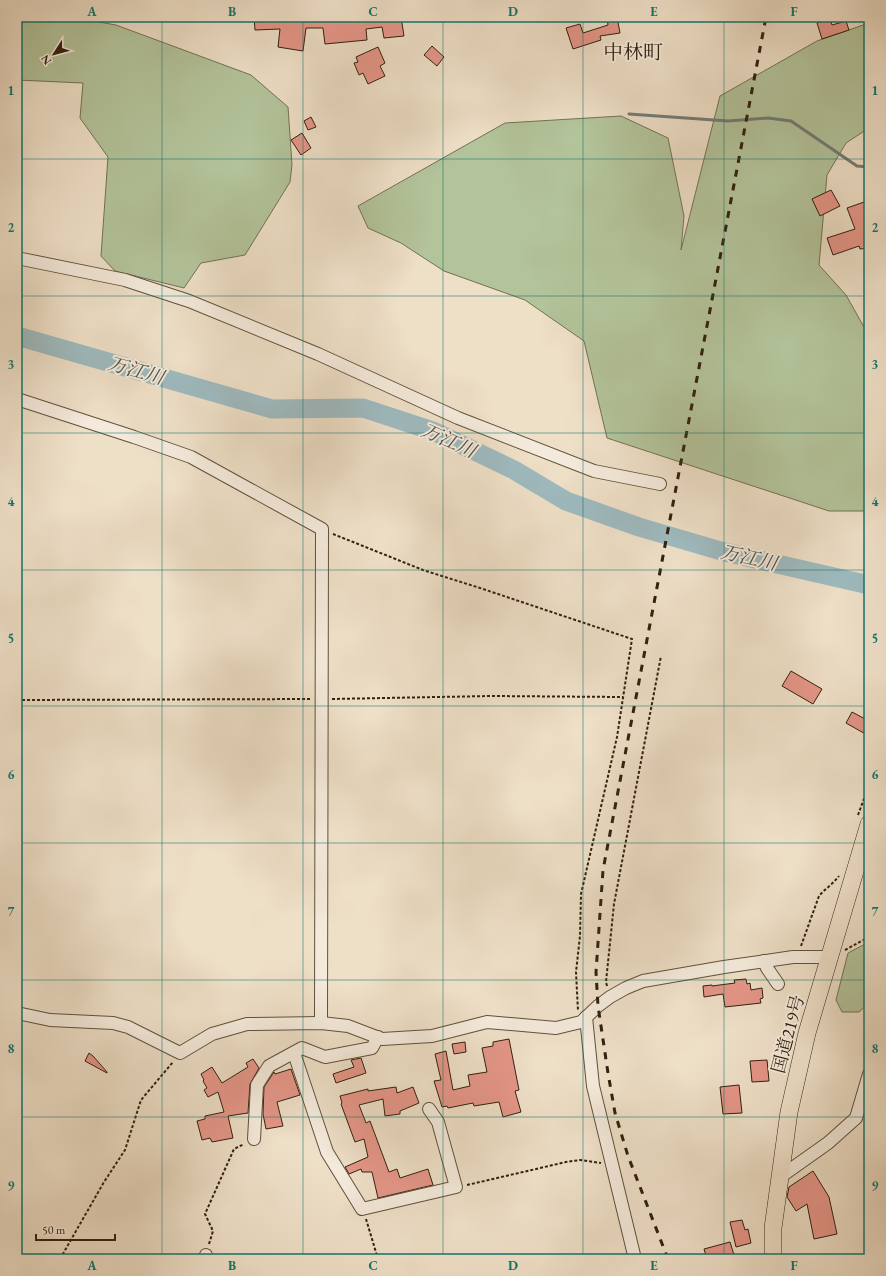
<svg xmlns="http://www.w3.org/2000/svg" width="886" height="1276" viewBox="0 0 886 1276" font-family="'EB Garamond','Noto Serif JP',serif">
  <style>
    .green { fill: #b3c39a; stroke: #727254 }
    .lines { fill: none; stroke-linecap: round; stroke-linejoin: round }
    .stream { stroke: #727c79; stroke-width: 3 }
    .river { stroke: #9ebabf; stroke-width: 19 }
    .building { fill: #e59688; stroke: #31200f }
    .minor-casing { stroke: #60503d; stroke-width: 14 }
    .highway-casing { stroke: #31200f; stroke-width: 18 }
    .path { stroke: #31200f; stroke-width: 2; stroke-dasharray: 3 2; stroke-linecap: butt }
    .minor { stroke: #f4eadb; stroke-width: 12 }
    .highway { stroke: #eedfc7; stroke-width: 17 }
    .rail { stroke: #31200f; stroke-width: 3; stroke-dasharray: 7 7; stroke-linecap: butt }
    .grid { fill: none; stroke: #0f766e; stroke-width: 1; stroke-opacity: 0.55 }
    .labels { text-anchor: middle; stroke-width: 4; stroke-linejoin: round; paint-order: stroke }
    .street-label { font-size: 18px; fill: #31200f; stroke: #f4eadb }
    .water-label { font-size: 19px; font-style: italic; fill: #524e44; stroke: #f4eadb }
    .quarter-label { font-size: 20px; fill: #31200f; stroke: #f4eadb }
    .neatline { fill: none; stroke: #0f766e; stroke-width: 1.5 }
    .grid-label { font-size: 13px; text-anchor: middle; font-weight: bold; fill: #0f766e }
  </style>
  <rect width="100%" height="100%" fill="#eedfc7"/>
  <filter id="stains"><feTurbulence type="fractalNoise" baseFrequency=".005" numOctaves="4"/><feColorMatrix values="0 0 0 0 .2 0 0 0 0 .09 0 0 0 0 .02 0 0 0 .5 -.17"/></filter>
  <radialGradient id="worn" r=".72"><stop offset=".6" stop-color="#630" stop-opacity="0"/><stop offset="1" stop-color="#630" stop-opacity=".3"/></radialGradient>
  <g class="green">
    <path d="M36,17H71L116,25L251,75L288,107L292,165L290,182L245,255L201,263L184,288L115,271L101,256L108,157L80,118L83,83L17,80V25Z"/>
    <path d="M869,23V128L846,143L827,175L819,265L846,295L869,336V511H829L607,438L584,341L525,300L444,271L401,243L368,228L358,206L505,123L621,116L668,138L684,216L681,250L720,96L817,41Z"/>
    <path d="M869,942V1003L859,1012H842L836,1000L848,953Z"/>
  </g>
  <g class="lines">
    <path class="stream" d="M629,114L728,121L768,118L791,121L857,166L869,167"/>
    <path class="river" d="M17,336L272,409L363,408L433,431L514,470L566,501L639,527L721,551L869,585"/>
  </g>
  <g class="building">
    <path d="M254,17H401L404,36L384,38L382,27L366,29L367,40L325,44L323,28H306L303,51L278,47L280,29L255,30Z"/>
    <path d="M607,17H617L620,33L600,36L601,40L573,49L566,28L580,24L583,33L608,25Z"/>
    <path d="M830,19L832,25L846,21L849,30L822,39L817,23Z"/>
    <path d="M432,46L444,57L437,66L424,55Z"/>
    <path d="M378,47L385,63L380,66L385,76L368,84L363,73L359,75L354,63L358,62L356,57Z"/>
    <path d="M311,117L316,127L308,130L304,121Z"/>
    <path d="M302,133L311,148L301,155L291,140Z"/>
    <path d="M831,190L840,206L820,216L812,199Z"/>
    <path d="M867,201L869,206V248L860,249L859,246L833,255L827,238L855,229L847,208Z"/>
    <path d="M791,671L822,689L813,704L782,686Z"/>
    <path d="M852,712L869,721V736L846,723Z"/>
    <path d="M746,979L747,984L750,983L751,990L762,988L763,998L760,999L761,1003L725,1007L723,994L704,997L703,986L712,985V986L735,983L734,980Z"/>
    <path d="M509,1039L519,1090L515,1091L521,1112L503,1117L499,1102L474,1106L473,1103L448,1108L447,1106L442,1107L434,1081L441,1080L435,1054L446,1051L453,1090L470,1086L468,1075L487,1072L482,1048L493,1046V1042Z"/>
    <path d="M465,1042L466,1052L454,1054L452,1044Z"/>
    <path d="M89,1053L93,1056L107,1072V1073L85,1061Z"/>
    <path d="M361,1058L366,1073L336,1083L333,1074L354,1067L351,1060Z"/>
    <path d="M253,1059L259,1068L250,1084L248,1113L228,1116L233,1138L212,1142L210,1138L202,1140L197,1121L205,1119V1116L224,1112L218,1092L208,1097L204,1090L207,1088L203,1081L204,1080L201,1074L212,1067L222,1083L248,1067L246,1063Z"/>
    <path d="M767,1060L769,1081L752,1082L750,1061Z"/>
    <path d="M291,1069L300,1095L277,1102L283,1126L266,1129L263,1114L264,1087L274,1072L275,1074Z"/>
    <path d="M739,1085L742,1113L723,1114L720,1087Z"/>
    <path d="M396,1087L397,1093L413,1087L419,1103L400,1111V1114L385,1116L383,1099L359,1105L366,1123L370,1121L389,1172L397,1169L400,1178L428,1169L433,1185L378,1198L372,1172H362L361,1169L349,1174L345,1167L368,1157L364,1139L355,1142L341,1104L342,1103L340,1096L368,1089V1091Z"/>
    <path d="M813,1171L829,1197L837,1234L814,1239L807,1204L796,1211L787,1197L789,1187Z"/>
    <path d="M742,1220L745,1230L748,1229L751,1243L736,1247L730,1222Z"/>
    <path d="M730,1242L735,1258L730,1259H707L704,1249Z"/>
  </g>
  <g class="lines">
    <g class="minor-casing">
      <g id="minor">
        <path d="M17,258L125,280L189,301L318,354L458,418L594,471L660,484"/>
        <path d="M17,399L134,437L191,457L322,529L321,1023"/>
        <path d="M764,961L767,968L778,984"/>
        <path d="M17,1013L50,1020L113,1023L128,1027L180,1053L212,1034L247,1024L321,1023L348,1026L382,1039L432,1036L487,1022L556,1028L581,1022L598,1006L610,997L626,988L643,981L724,967L793,957H830"/>
        <path d="M586,1017L593,1086L635,1259"/>
        <path d="M294,1053L327,1152L362,1209L456,1187L438,1122L429,1109"/>
        <path d="M254,1139L257,1085L269,1066L302,1048L325,1057L372,1048L378,1037"/>
        <path d="M780,1177L828,1143L856,1118L869,1074"/>
        <path d="M205,1259L206,1255"/>
      </g>
    </g>
    <g class="highway-casing">
      <path id="highway" d="M773,1259V1228L789,1112L807,1033L869,824"/>
    </g>
    <g class="path">
      <path d="M333,534L423,570L480,588L632,639L617,737L581,894L580,936L576,972L578,1011"/>
      <path d="M332,699L491,696L623,697"/>
      <path d="M17,700L312,699"/>
      <path d="M858,815L869,785"/>
      <path d="M801,946L819,896C825,889 833,884 839,876"/>
      <path d="M845,950L869,937"/>
      <path d="M607,986L606,982L614,904L661,656"/>
      <path d="M467,1185L566,1162L580,1160L601,1163"/>
      <path d="M366,1219L378,1259"/>
      <path d="M209,1244L213,1231L205,1214L234,1149L244,1144"/>
      <path d="M60,1259L104,1182L125,1150L141,1100L173,1062"/>
    </g>
    <use href="#minor" class="minor"/>
    <use href="#highway" class="highway"/>
    <path class="rail" d="M668,1259L628,1156L615,1113L608,1073L598,1006L596,972L603,870L766,17"/>
  </g>
  <path class="grid" d="M162,17V1259M303,17V1259M443,17V1259M583,17V1259M724,17V1259M17,159H869M17,296H869M17,433H869M17,570H869M17,706H869M17,843H869M17,980H869M17,1117H869"/>
  <g class="labels">
    <g class="street-label">
      <text transform="translate(788 1034) rotate(-75)" y="6">国道219号</text>
    </g>
    <g class="water-label">
      <text transform="translate(136 370) rotate(16)" y="7">万江川</text>
      <text transform="translate(449 440) rotate(24)" y="7">万江川</text>
      <text transform="translate(749 557) rotate(13)" y="7">万江川</text>
    </g>
    <g class="quarter-label">
      <text x="633" y="59">中林町</text>
    </g>
  </g>
  <rect width="886" height="1276" fill="none" stroke="#eedfc7" stroke-width="44"/>
  <g transform="translate(54 54) rotate(234)" stroke="#f4eadb" stroke-width="3" paint-order="stroke">
  <path d="M0-3L7 15L0 10L-7 15Z" fill="#31200f"/>
  <text y="-6" font-size="11" font-weight="bold" text-anchor="middle" fill="#31200f">N</text>
  </g>
  <path d="M36 1234v6h79v-6" fill="none" stroke="#31200f" stroke-width="2"/>
  <text x="42" y="1234" font-size="12" fill="#31200f" stroke="#f4eadb" stroke-width="3" paint-order="stroke">50 m</text>
  <rect x="22" y="22" width="842" height="1232" class="neatline"/>
  <g class="grid-label">
    <text x="92" y="16">A</text>
    <text x="232" y="16">B</text>
    <text x="373" y="16">C</text>
    <text x="513" y="16">D</text>
    <text x="654" y="16">E</text>
    <text x="794" y="16">F</text>
    <text x="11" y="95">1</text>
    <text x="875" y="95">1</text>
    <text x="11" y="232">2</text>
    <text x="875" y="232">2</text>
    <text x="11" y="369">3</text>
    <text x="875" y="369">3</text>
    <text x="11" y="506">4</text>
    <text x="875" y="506">4</text>
    <text x="11" y="643">5</text>
    <text x="875" y="643">5</text>
    <text x="11" y="779">6</text>
    <text x="875" y="779">6</text>
    <text x="11" y="916">7</text>
    <text x="875" y="916">7</text>
    <text x="11" y="1053">8</text>
    <text x="875" y="1053">8</text>
    <text x="11" y="1190">9</text>
    <text x="875" y="1190">9</text>
    <text x="92" y="1270">A</text>
    <text x="232" y="1270">B</text>
    <text x="373" y="1270">C</text>
    <text x="513" y="1270">D</text>
    <text x="654" y="1270">E</text>
    <text x="794" y="1270">F</text>
  </g>
  <rect width="100%" height="100%" filter="url(#stains)"/>
  <rect width="100%" height="100%" fill="url(#worn)"/>
</svg>
